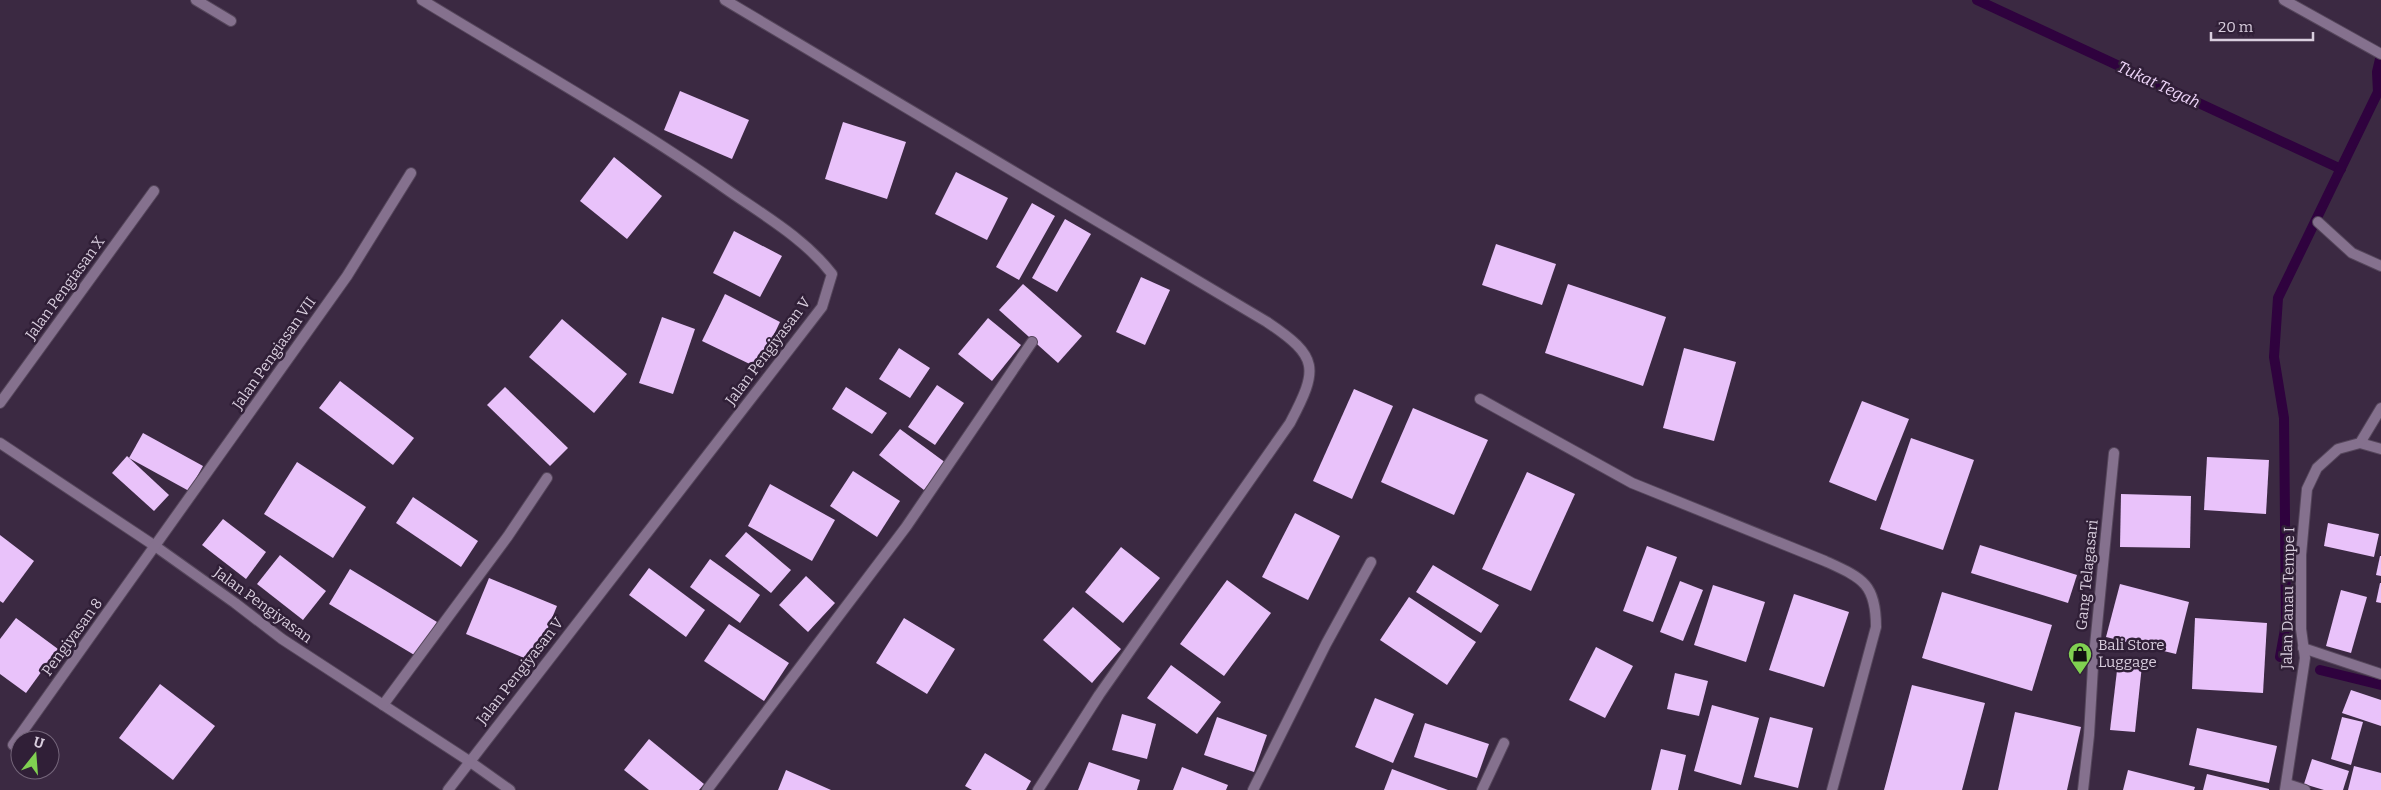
<svg xmlns="http://www.w3.org/2000/svg" width="2381" height="790" viewBox="0 0 2381 790" font-family="Bitter,serif">
  <style>
    .lines { fill: none; stroke-linecap: round; stroke-linejoin: round }
    .stream { stroke: #2f023e; stroke-width: 10 }
    .building { fill: #e9c2fa }
    .minor-casing { stroke: #55465b; stroke-width: 12 }
    .minor { stroke: #85718e; stroke-width: 10 }
    .labels { text-anchor: middle; stroke-width: 5; stroke-linejoin: round; paint-order: stroke }
    .street-label { font-size: 15px; fill: #d9cede; stroke: #301f37 }
    .poi-label { font-size: 15px; fill: #d9cede; stroke: #301f37; text-anchor: start }
    .water-label { font-size: 16px; font-style: italic; fill: #eed5f9; stroke: #301f37 }
  </style>
  <rect width="100%" height="100%" fill="#3b2942"/>
  <g class="lines">
    <g class="stream">
      <path d="M1977,0L2341,169"/>
      <path d="M2280,657L2286,624L2284,418L2274,357L2278,298L2378,92L2377,72L2381,55"/>
      <path d="M2320,670L2381,685"/>
    </g>
  </g>
  <g class="building">
    <path d="M680,91L749,120L732,159L664,130Z"/>
    <path d="M843,122L906,142L887,199L825,179Z"/>
    <path d="M614,157L662,196L627,239L580,201Z"/>
    <path d="M956,172L1008,198L987,240L935,214Z"/>
    <path d="M1032,203L1055,216L1019,280L996,267Z"/>
    <path d="M1065,219L1091,234L1057,292L1032,278Z"/>
    <path d="M734,231L782,256L760,297L713,273Z"/>
    <path d="M1496,244L1556,264L1542,305L1482,285Z"/>
    <path d="M1141,277L1170,290L1145,345L1116,332Z"/>
    <path d="M1023,284L1082,336L1058,363L999,310Z"/>
    <path d="M1568,284L1666,317L1643,386L1545,353Z"/>
    <path d="M725,294L780,322L758,368L702,341Z"/>
    <path d="M662,317L695,329L673,394L639,383Z"/>
    <path d="M988,318L1021,345L992,381L958,354Z"/>
    <path d="M562,319L627,374L594,413L529,357Z"/>
    <path d="M899,348L930,368L910,398L879,379Z"/>
    <path d="M1684,348L1736,362L1714,441L1663,428Z"/>
    <path d="M340,381L414,438L393,465L319,408Z"/>
    <path d="M937,385L964,403L935,445L908,427Z"/>
    <path d="M505,387L568,448L550,466L487,405Z"/>
    <path d="M846,387L887,413L872,434L832,409Z"/>
    <path d="M1354,389L1393,406L1352,499L1313,481Z"/>
    <path d="M1862,401L1909,419L1876,501L1829,482Z"/>
    <path d="M1413,408L1488,440L1454,515L1381,482Z"/>
    <path d="M900,429L946,463L924,490L879,455Z"/>
    <path d="M143,433L203,466L189,491L129,458Z"/>
    <path d="M1911,438L1974,460L1943,550L1880,529Z"/>
    <path d="M127,456L169,495L154,511L112,473Z"/>
    <path d="M2207,457L2269,460L2266,514L2204,510Z"/>
    <path d="M297,462L366,507L333,558L264,514Z"/>
    <path d="M853,471L900,501L877,537L830,506Z"/>
    <path d="M1527,472L1575,494L1531,591L1482,569Z"/>
    <path d="M770,484L835,520L812,561L748,526Z"/>
    <path d="M2121,494L2191,496L2190,548L2120,547Z"/>
    <path d="M413,497L478,541L461,567L396,523Z"/>
    <path d="M1295,513L1340,536L1308,600L1262,577Z"/>
    <path d="M223,519L266,552L246,579L202,545Z"/>
    <path d="M2328,523L2379,534L2374,557L2324,546Z"/>
    <path d="M746,532L791,570L771,593L725,556Z"/>
    <path d="M0,535L34,561L3,603L0,601Z"/>
    <path d="M1980,545L2077,575L2068,603L1971,573Z"/>
    <path d="M1647,546L1677,557L1653,622L1623,611Z"/>
    <path d="M1121,547L1160,578L1123,623L1085,592Z"/>
    <path d="M280,555L326,591L303,620L257,584Z"/>
    <path d="M2380,556H2381V576L2376,575Z"/>
    <path d="M710,559L760,595L740,623L690,587Z"/>
    <path d="M1433,565L1499,605L1481,633L1416,592Z"/>
    <path d="M649,568L705,610L686,637L629,595Z"/>
    <path d="M350,569L437,622L416,656L329,604Z"/>
    <path d="M806,576L835,603L808,632L779,605Z"/>
    <path d="M489,578L557,606L534,662L466,634Z"/>
    <path d="M1227,580L1271,613L1224,676L1180,644Z"/>
    <path d="M1680,581L1703,590L1683,641L1660,632Z"/>
    <path d="M2380,583H2381V603L2376,602Z"/>
    <path d="M2120,584L2189,602L2176,654L2106,637Z"/>
    <path d="M1713,585L1765,602L1746,662L1694,645Z"/>
    <path d="M2341,590L2367,597L2351,653L2326,646Z"/>
    <path d="M1942,592L2052,625L2032,691L1922,658Z"/>
    <path d="M1794,594L1849,612L1824,687L1769,670Z"/>
    <path d="M1409,597L1476,642L1447,685L1380,640Z"/>
    <path d="M1073,607L1121,649L1092,683L1043,640Z"/>
    <path d="M16,618L58,649L26,693L0,674V639Z"/>
    <path d="M904,618L955,649L927,694L876,663Z"/>
    <path d="M2195,618L2267,623L2263,693L2192,689Z"/>
    <path d="M729,624L789,663L764,701L704,661Z"/>
    <path d="M1596,647L1633,666L1605,718L1569,700Z"/>
    <path d="M2118,662L2142,665L2135,732L2110,730Z"/>
    <path d="M1171,665L1221,702L1197,734L1147,698Z"/>
    <path d="M1675,673L1708,681L1699,716L1667,709Z"/>
    <path d="M160,684L215,726L173,780L119,738Z"/>
    <path d="M1912,685L1985,703L1962,790H1884Z"/>
    <path d="M2351,690L2381,700V726L2342,713Z"/>
    <path d="M1375,698L1414,714L1393,763L1355,747Z"/>
    <path d="M1712,705L1759,718L1741,785L1694,771Z"/>
    <path d="M2015,712L2081,727L2067,790H1998Z"/>
    <path d="M1122,714L1156,724L1147,759L1112,750Z"/>
    <path d="M1217,717L1267,735L1254,772L1204,755Z"/>
    <path d="M1770,717L1813,728L1798,788L1754,777Z"/>
    <path d="M2342,717L2363,722L2351,765L2331,759Z"/>
    <path d="M1425,723L1489,744L1477,778L1414,757Z"/>
    <path d="M2197,728L2277,746L2269,783L2189,765Z"/>
    <path d="M649,739L704,784L699,790H649L624,770Z"/>
    <path d="M1661,749L1686,755L1678,790H1651Z"/>
    <path d="M985,753L1031,781L1026,790H972L965,786Z"/>
    <path d="M2312,759L2349,771L2343,790H2324L2304,784Z"/>
    <path d="M1089,762L1140,780L1137,790H1078Z"/>
    <path d="M2354,766L2381,773V790H2348Z"/>
    <path d="M1182,767L1228,785L1226,790H1173Z"/>
    <path d="M1392,769L1448,790H1384Z"/>
    <path d="M786,770L831,790H778Z"/>
    <path d="M2128,770L2195,787L2194,790H2123Z"/>
    <path d="M2207,774L2269,789V790H2203Z"/>
  </g>
  <g class="lines">
    <g class="minor-casing">
      <g id="minor">
        <path d="M196,0L231,21"/>
        <path d="M422,0C525,63 631,122 729,191C765,216 805,239 832,274L822,307L448,790"/>
        <path d="M725,0L1267,322C1319,357 1319,368 1290,423L1099,695L1038,790"/>
        <path d="M2284,0L2381,54"/>
        <path d="M2318,222L2352,253L2381,266"/>
        <path d="M1480,399L1632,483L1825,561C1862,578 1876,583 1876,627L1832,790"/>
        <path d="M0,403L154,191"/>
        <path d="M0,443L155,546L235,603L282,639L469,761L510,790"/>
        <path d="M2360,443L2381,449"/>
        <path d="M2303,648L2381,674"/>
        <path d="M383,705L508,536L547,478"/>
        <path d="M13,745L347,276L411,173"/>
        <path d="M2287,784L2305,790"/>
        <path d="M707,790L906,527L1032,342"/>
        <path d="M1253,790L1326,644L1371,562"/>
        <path d="M1482,790L1504,743"/>
        <path d="M2083,790L2089,735L2093,666L2114,453"/>
        <path d="M2285,790L2305,658L2301,629V555L2307,489L2317,468L2338,449L2360,443L2381,408"/>
      </g>
    </g>
    <use href="#minor" class="minor"/>
  </g>
  <defs>
    <g id="shop-pin" transform="scale(1.25)"><path d="M0 17L-7.5 6A9.5 9.5 0 1 1 7.5 6Z" fill="#80d051" stroke="#301f37"/><path d="M-5-2.5h2.3a2.7 3.5 0 0 1 5.4 0H5L5.5 6h-11ZM-1.5-2.5h3a1.5 2.3 0 0 0-3 0Z" fill="#111"/></g>
  </defs>
  <g fill-rule="evenodd">
    <use href="#shop-pin" x="2080" y="654"/>
  </g>
  <g class="labels">
    <g class="street-label">
      <text transform="translate(65 288) rotate(-54)" y="5">Jalan Pengiasan X</text>
      <text transform="translate(768 351) rotate(-53)" y="5">Jalan Pengiyasan V</text>
      <text transform="translate(274 353) rotate(-55)" y="5">Jalan Pengiasan VII</text>
      <text transform="translate(2087 575) rotate(-84)" y="5">Gang Telagasari</text>
      <text transform="translate(2288 598) rotate(-89)" y="5">Jalan Danau Tempe I</text>
      <text transform="translate(263 605) rotate(36)" y="5">Jalan Pengiyasan</text>
      <text transform="translate(72 637) rotate(-54)" y="5">Pengiyasan 8</text>
      <text transform="translate(520 671) rotate(-52)" y="5">Jalan Pengiyasan V</text>
    </g>
    <g class="poi-label">
      <text x="2098" y="650">Bali Store<tspan x="2098" dy="17">Luggage</tspan></text>
    </g>
    <g class="water-label">
      <text transform="translate(2159 84) rotate(25)" y="6">Tukat Tegah</text>
    </g>
  </g>
  <g transform="translate(35 755) rotate(17)"><circle r="24" fill="#301f37" stroke="#74657a"/>
  <path d="M0-4L9 19L0 12L-9 19Z" fill="#80d051"/>
  <text y="-8" font-size="14" font-weight="bold" text-anchor="middle" fill="#d9cede">U</text>
  </g>
  <path d="M2211 32v8h102v-8" fill="none" stroke="#d9cede" stroke-width="2.5"/>
  <text x="2218" y="32" font-size="15" fill="#d9cede" stroke="#301f37" stroke-width="4" paint-order="stroke">20 m</text>
</svg>
